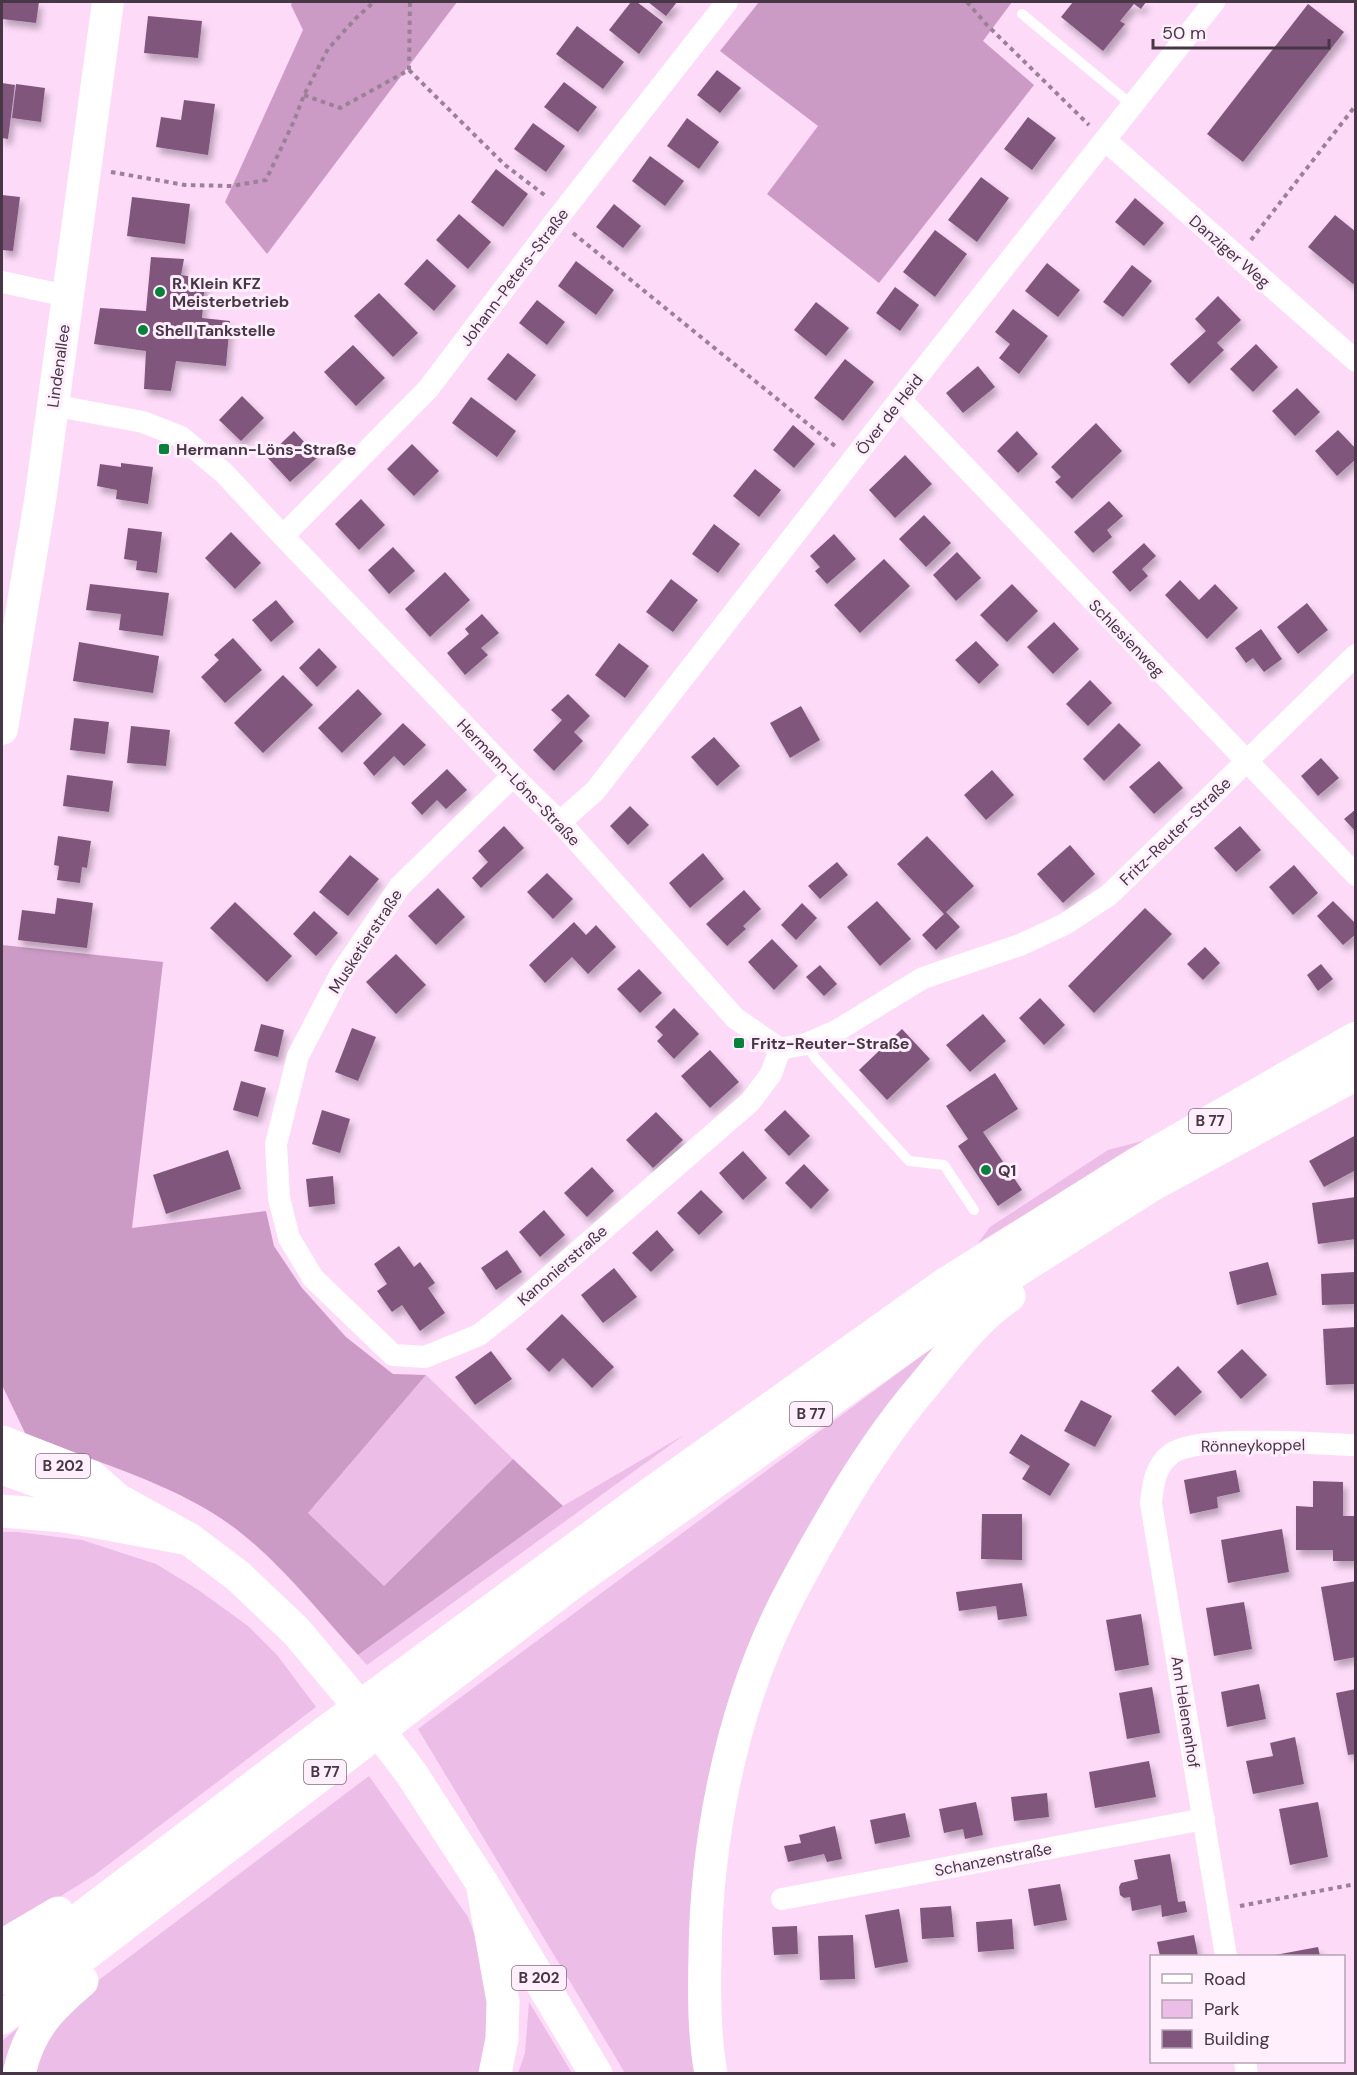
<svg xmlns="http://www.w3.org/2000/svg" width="1357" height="2075" viewBox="0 0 1357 2075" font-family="'DM Sans',sans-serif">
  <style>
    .green { fill: #ecbde7 }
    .forest { fill: #cb9bc6 }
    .building { fill: #81567d; filter: url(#shadow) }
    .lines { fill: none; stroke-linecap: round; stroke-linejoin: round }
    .path { stroke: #9a8197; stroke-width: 4; stroke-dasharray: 4.5 4.5; stroke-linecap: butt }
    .lane { stroke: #fff; stroke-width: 10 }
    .street { stroke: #fff; stroke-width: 22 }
    .secondary { stroke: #fff; stroke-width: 32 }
    .primary { stroke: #fff; stroke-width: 33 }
    .highway { stroke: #fff; stroke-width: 33 }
    .poi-dot { fill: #07823a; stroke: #ffeefc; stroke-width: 2 }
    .labels { text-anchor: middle; stroke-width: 6; stroke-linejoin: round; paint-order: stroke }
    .shield { fill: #ffeefc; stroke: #7e6d7c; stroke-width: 1.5 }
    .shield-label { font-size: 15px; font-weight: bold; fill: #473645 }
    .street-label { font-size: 16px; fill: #473645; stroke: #ffeefc }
    .poi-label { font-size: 16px; font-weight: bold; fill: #473645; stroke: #ffeefc; text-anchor: start }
  </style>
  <defs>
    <filter id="shadow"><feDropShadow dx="3.5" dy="6" stdDeviation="3" flood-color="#0004"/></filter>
  </defs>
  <rect width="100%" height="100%" fill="#fcdaf8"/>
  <g class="green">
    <path d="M1146,1140L978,1243L990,1227L1108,1150Z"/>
    <path d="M959,1328L743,1672L699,2073H625L418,1729Z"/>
    <path d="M426,1375L513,1459L384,1586L308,1513Z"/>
    <path d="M684,1435L367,1665L358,1655L563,1506Z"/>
    <path d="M2,1532H18L82,1540L156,1564L197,1589L248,1626L277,1655L316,1707L96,1874L2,1933Z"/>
    <path d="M369,1776L468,1917L483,1956L493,2006L484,2073L32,2074L47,2034L87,1989Z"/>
    <path d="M529,2002L572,2073H518L525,2053Z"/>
    <path d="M23,2024L7,2073L2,2074V2041Z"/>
  </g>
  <g class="forest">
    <path d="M292,2H457L267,254L225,202L303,30L291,5Z"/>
    <path d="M759,2H1012L983,41L1034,85L879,283L767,194L818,126L720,51Z"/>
    <path d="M2,945L163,962L132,1228L266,1211L274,1246L302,1288L346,1337L393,1374L426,1375L308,1513L384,1586L513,1459L563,1506L358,1655C312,1605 269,1547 211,1512C155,1478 88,1459 26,1435L2,1385Z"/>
  </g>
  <g class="building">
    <path d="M2,2H39L36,23L2,19Z"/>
    <path d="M631,2H637L663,22L639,54L609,30Z"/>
    <path d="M648,2H677L666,16Z"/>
    <path d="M1073,2H1146L1141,9L1134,4L1120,21L1125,24L1103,51L1061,17Z"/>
    <path d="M1308,4L1344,32L1243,162L1207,134Z"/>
    <path d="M148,16L202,21L198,58L144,53Z"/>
    <path d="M577,26L624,62L603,89L556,54Z"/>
    <path d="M717,70L741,88L720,113L697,95Z"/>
    <path d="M564,82L597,107L578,132L544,107Z"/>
    <path d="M2,83L15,85L8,139L2,138Z"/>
    <path d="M16,84L45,88L41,122L12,118Z"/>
    <path d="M184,100L215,104L208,155L156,147L161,117L181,120Z"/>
    <path d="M1028,117L1056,138L1032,170L1004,149Z"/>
    <path d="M687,118L719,142L699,169L667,146Z"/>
    <path d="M533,123L565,146L546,172L514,149Z"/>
    <path d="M650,156L684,181L665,206L632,181Z"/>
    <path d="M496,169L528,194L503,227L471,202Z"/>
    <path d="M981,177L1009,198L977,242L948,220Z"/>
    <path d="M2,195L20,197L13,251L2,250Z"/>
    <path d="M132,197L190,204L185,244L127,236Z"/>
    <path d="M1135,198L1164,223L1144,246L1115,222Z"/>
    <path d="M614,204L641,226L623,248L596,227Z"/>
    <path d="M459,214L491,242L468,269L436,240Z"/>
    <path d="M1335,215L1356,232V281L1353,284L1308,247Z"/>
    <path d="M935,230L967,254L935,297L903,272Z"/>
    <path d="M151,257L184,259L181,275L205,279L202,318L230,321L226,366L176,361L171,391L144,389L146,351L94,344L100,308L146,311Z"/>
    <path d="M427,259L456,286L434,311L404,284Z"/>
    <path d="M576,261L614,290L596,315L558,286Z"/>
    <path d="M1047,263L1080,290L1058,317L1025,291Z"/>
    <path d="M1132,265L1152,281L1123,317L1103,302Z"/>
    <path d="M895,287L919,305L900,331L876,313Z"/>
    <path d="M379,293L418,333L393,357L354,316Z"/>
    <path d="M1218,296L1241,320L1217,343L1224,350L1189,384L1170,364L1206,331L1195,319Z"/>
    <path d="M537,300L565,322L547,345L519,323Z"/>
    <path d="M816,302L849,328L826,356L794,330Z"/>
    <path d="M1013,309L1048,336L1019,374L999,358L1010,344L995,332Z"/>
    <path d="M1256,344L1278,367L1253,392L1230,369Z"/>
    <path d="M353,345L385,378L356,406L324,372Z"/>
    <path d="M508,353L536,375L516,401L487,379Z"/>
    <path d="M845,359L874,382L843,421L814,398Z"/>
    <path d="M978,366L995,387L963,413L946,393Z"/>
    <path d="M1297,388L1320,412L1295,436L1272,411Z"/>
    <path d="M242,396L264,418L241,441L219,420Z"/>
    <path d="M471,397L516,431L497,457L452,423Z"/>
    <path d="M1096,423L1122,451L1072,499L1055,482L1061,477L1051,467Z"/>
    <path d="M793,425L815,444L794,468L773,450Z"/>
    <path d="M1338,430L1356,449V459L1337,476L1315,451Z"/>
    <path d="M294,431L318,457L290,482L267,457Z"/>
    <path d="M1017,431L1038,454L1018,473L997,451Z"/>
    <path d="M412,444L439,471L414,496L387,469Z"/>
    <path d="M905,455L932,484L895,518L869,490Z"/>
    <path d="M121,463L153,467L148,504L116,499L117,490L97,486L100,464L121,467Z"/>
    <path d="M755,469L781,490L759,517L733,496Z"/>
    <path d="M361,499L385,525L359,550L335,524Z"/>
    <path d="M1109,501L1123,516L1107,530L1112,537L1093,553L1074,532Z"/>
    <path d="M924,515L951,543L926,567L899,539Z"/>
    <path d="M714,524L740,544L718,573L692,554Z"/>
    <path d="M128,528L162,532L157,573L136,570L137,561L124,559Z"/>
    <path d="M231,532L261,563L235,589L205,558Z"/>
    <path d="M834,534L856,559L827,584L815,571L820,567L810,556Z"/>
    <path d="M1144,543L1156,556L1142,569L1148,576L1130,592L1112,572Z"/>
    <path d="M393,547L415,571L389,594L368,570Z"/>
    <path d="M957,552L981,578L956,601L933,575Z"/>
    <path d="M884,559L910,586L860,633L834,605Z"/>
    <path d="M445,572L470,600L430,637L405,609Z"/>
    <path d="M671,579L698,600L673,632L646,612Z"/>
    <path d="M1180,580L1199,600L1215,584L1238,608L1207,639L1165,595Z"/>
    <path d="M90,584L169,593L163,636L119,630L121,614L86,610Z"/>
    <path d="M1012,584L1038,611L1007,642L980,615Z"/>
    <path d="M276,600L294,622L271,642L252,620Z"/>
    <path d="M1307,603L1328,630L1298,654L1277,627Z"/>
    <path d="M482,614L499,633L481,648L488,655L465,675L447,653L469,634L465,629Z"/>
    <path d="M1054,622L1079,649L1053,674L1027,647Z"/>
    <path d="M1261,629L1282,659L1264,672L1253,658L1246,663L1235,648Z"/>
    <path d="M233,638L262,670L225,703L201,677L219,660L214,655Z"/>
    <path d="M976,641L999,665L979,684L955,660Z"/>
    <path d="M79,642L159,656L153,693L73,681Z"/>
    <path d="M619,643L649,666L625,698L595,675Z"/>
    <path d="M319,648L337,667L317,687L299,668Z"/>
    <path d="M283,675L313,705L263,753L234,723Z"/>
    <path d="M1090,680L1112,703L1088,726L1066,704Z"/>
    <path d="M358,689L382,714L342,753L318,728Z"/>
    <path d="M568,694L590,716L574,732L583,741L554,771L533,750L562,720L551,710Z"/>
    <path d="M801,706L820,740L790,758L770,723Z"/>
    <path d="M74,718L109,722L105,754L70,750Z"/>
    <path d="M403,723L426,745L404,766L394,756L374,776L363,763Z"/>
    <path d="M1119,723L1141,745L1104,781L1083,759Z"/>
    <path d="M131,726L170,730L166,766L127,763Z"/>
    <path d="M714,737L740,766L717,786L691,757Z"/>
    <path d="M1321,758L1339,778L1318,796L1301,776Z"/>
    <path d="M1159,761L1183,788L1154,814L1129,787Z"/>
    <path d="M447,769L467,790L446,809L437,800L422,815L411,803Z"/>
    <path d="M992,770L1014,795L986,820L964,795Z"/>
    <path d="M67,775L113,781L109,812L63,806Z"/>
    <path d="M630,806L649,825L628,845L610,826Z"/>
    <path d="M1356,809V832L1344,819Z"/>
    <path d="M504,826L524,848L481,888L472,878L488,862L478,851Z"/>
    <path d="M1240,826L1261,850L1236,872L1214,848Z"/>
    <path d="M58,836L91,841L87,868L82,867L80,883L57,880L59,866L54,865Z"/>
    <path d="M927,836L974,886L946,912L960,927L936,950L922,935L944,914L897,864Z"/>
    <path d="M1070,845L1095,874L1063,903L1037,874Z"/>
    <path d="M703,853L724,879L690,908L669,883Z"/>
    <path d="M350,855L379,879L348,916L319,892Z"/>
    <path d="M837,862L848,875L820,899L808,886Z"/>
    <path d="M1294,865L1318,893L1293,915L1269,887Z"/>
    <path d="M547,873L573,899L553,919L527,892Z"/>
    <path d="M438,888L465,917L436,945L408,916Z"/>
    <path d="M744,890L761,909L743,926L746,929L727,946L706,924Z"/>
    <path d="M57,898L93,903L87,948L18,940L22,910L55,914Z"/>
    <path d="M877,901L911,939L880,966L847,927Z"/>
    <path d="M1333,901L1356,924V934L1343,945L1317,916Z"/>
    <path d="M235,902L292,956L267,982L210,928Z"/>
    <path d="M802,903L817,918L796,940L781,925Z"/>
    <path d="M1145,908L1172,934L1094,1013L1068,986Z"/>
    <path d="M314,911L338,933L316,956L293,934Z"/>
    <path d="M574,922L586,935L596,925L616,947L588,974L572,957L545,983L529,965Z"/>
    <path d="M772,939L798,966L774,990L748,962Z"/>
    <path d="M1205,947L1220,963L1203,980L1187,964Z"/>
    <path d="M396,954L426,985L396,1014L366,982Z"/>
    <path d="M1321,964L1333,979L1318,991L1307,975Z"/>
    <path d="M820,965L837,984L824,996L806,977Z"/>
    <path d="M639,969L662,993L640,1013L617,989Z"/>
    <path d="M1040,998L1065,1025L1044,1045L1019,1018Z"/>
    <path d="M674,1008L699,1034L674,1059L657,1041L663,1035L655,1027Z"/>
    <path d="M983,1014L1006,1041L970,1072L946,1045Z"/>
    <path d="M261,1024L284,1030L278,1057L254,1051Z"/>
    <path d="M352,1028L376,1037L358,1081L335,1072Z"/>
    <path d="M902,1029L930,1059L887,1100L859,1070Z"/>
    <path d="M710,1050L739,1082L710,1108L681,1076Z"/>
    <path d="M995,1073L1018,1109L983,1132L1022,1190L998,1206L958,1146L968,1139L946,1106Z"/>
    <path d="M241,1081L266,1088L258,1117L233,1110Z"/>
    <path d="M322,1110L350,1119L340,1153L312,1144Z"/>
    <path d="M785,1110L810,1136L789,1156L764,1130Z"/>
    <path d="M656,1112L683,1140L653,1168L626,1140Z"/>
    <path d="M1356,1135V1170L1324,1187L1309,1161Z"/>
    <path d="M228,1150L241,1189L166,1214L153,1175Z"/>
    <path d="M743,1151L767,1178L743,1200L719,1173Z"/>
    <path d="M804,1164L829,1190L811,1209L785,1183Z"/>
    <path d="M592,1167L614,1191L587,1217L564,1193Z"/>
    <path d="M333,1176L335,1204L309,1207L306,1179Z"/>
    <path d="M701,1190L723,1212L699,1235L677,1213Z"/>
    <path d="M1356,1197V1239L1318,1244L1312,1203Z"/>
    <path d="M544,1210L565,1235L540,1257L519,1232Z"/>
    <path d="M657,1230L674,1250L651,1272L632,1253Z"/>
    <path d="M399,1246L414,1267L420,1262L435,1283L428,1288L445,1313L420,1331L402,1305L392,1312L377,1291L387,1284L374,1264Z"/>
    <path d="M507,1250L522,1272L496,1290L481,1268Z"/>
    <path d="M1268,1262L1277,1295L1237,1305L1229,1272Z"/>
    <path d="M614,1268L637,1297L603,1323L581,1295Z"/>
    <path d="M1354,1272L1355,1304L1322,1305L1321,1274Z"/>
    <path d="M562,1314L614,1367L592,1388L563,1358L549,1372L526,1349Z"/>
    <path d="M1356,1327V1384L1326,1385L1323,1329Z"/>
    <path d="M1242,1349L1267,1375L1241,1399L1217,1372Z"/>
    <path d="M491,1351L512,1379L475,1405L455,1377Z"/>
    <path d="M1178,1366L1202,1392L1175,1416L1151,1391Z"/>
    <path d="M1081,1400L1112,1416L1095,1447L1064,1431Z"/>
    <path d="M1021,1434L1070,1464L1050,1496L1022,1479L1030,1466L1009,1453Z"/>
    <path d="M1236,1470L1240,1492L1217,1497L1218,1508L1190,1514L1184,1480Z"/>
    <path d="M1313,1481L1343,1482V1516H1356V1561H1333V1550H1296V1506L1313,1507Z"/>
    <path d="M982,1514H1022V1560L981,1559Z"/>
    <path d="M1282,1529L1289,1572L1228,1583L1221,1540Z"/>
    <path d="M1356,1581V1657L1334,1661L1321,1587Z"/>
    <path d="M1022,1583L1027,1616L998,1620L996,1606L959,1611L956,1592Z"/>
    <path d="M1244,1602L1252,1649L1214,1656L1206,1608Z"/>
    <path d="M1141,1614L1149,1665L1115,1671L1106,1620Z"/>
    <path d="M1259,1684L1266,1719L1227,1727L1221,1692Z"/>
    <path d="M1152,1687L1160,1733L1127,1739L1119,1693Z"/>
    <path d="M1356,1689V1754L1348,1755L1336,1693Z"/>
    <path d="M1295,1737L1304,1784L1253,1794L1246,1761L1273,1756L1270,1743Z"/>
    <path d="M1149,1761L1156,1797L1095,1808L1089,1772Z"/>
    <path d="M1047,1793L1049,1817L1014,1821L1011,1797Z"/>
    <path d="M976,1802L983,1835L965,1839L963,1829L944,1833L939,1809Z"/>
    <path d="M1318,1802L1328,1857L1290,1865L1279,1809Z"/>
    <path d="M905,1813L910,1837L875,1844L870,1820Z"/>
    <path d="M835,1826L842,1859L827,1862L824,1854L788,1862L784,1846L801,1843L799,1835Z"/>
    <path d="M1170,1854L1178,1902L1185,1901L1187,1912L1162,1917L1161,1905L1132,1911L1130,1897L1124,1898L1120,1895L1119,1887L1121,1883L1138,1879L1134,1860Z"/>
    <path d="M1060,1884L1067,1920L1034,1926L1028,1889Z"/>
    <path d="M951,1906L954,1937L922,1939L920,1908Z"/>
    <path d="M899,1909L908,1962L875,1968L865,1915Z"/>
    <path d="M1012,1919L1014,1949L978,1952L976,1922Z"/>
    <path d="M797,1926L798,1954L774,1955L772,1927Z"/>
    <path d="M853,1935L855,1979L820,1980L818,1936Z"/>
    <path d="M1194,1935L1198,1956H1160L1157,1942Z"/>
    <path d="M1318,1947L1320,1956H1275V1955Z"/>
  </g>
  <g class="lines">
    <g class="path">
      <path d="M967,2L986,24L1089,125"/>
      <path d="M409,70L505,165L547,197"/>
      <path d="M304,95L340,108L409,70L410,2"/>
      <path d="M111,172L185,185L232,186L266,180L294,121L304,95L328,49L356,18L374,2"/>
      <path d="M573,233L835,446"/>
      <path d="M1251,240L1356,105"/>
      <path d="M1240,1906L1356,1884"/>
    </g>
    <g class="lane">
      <path d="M1022,14L1132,105"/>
      <path d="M806,1044L816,1059L909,1161L944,1165L974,1210"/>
    </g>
    <g class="street">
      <path d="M1105,140L1356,361"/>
      <path d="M2,282L67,296"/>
      <path d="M900,399L1356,875"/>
      <path d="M52,405L143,422L181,437L224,473L283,536L513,776L560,822L735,1018L780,1049L806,1044L838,1030L923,978L1020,945L1065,924L1109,895L1356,655"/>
      <path d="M283,536L428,389L557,219L727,2"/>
      <path d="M513,776L400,886L340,975L298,1056L276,1144L279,1198L289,1238L313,1278L393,1355L425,1357L479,1335L513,1308L750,1102L771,1074L780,1049"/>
      <path d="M560,822L595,791L900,399L1214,2"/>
      <path d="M782,1899L1204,1819"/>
      <path d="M1226,1956L1151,1503C1153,1484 1155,1466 1171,1454C1196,1434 1319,1444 1356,1445"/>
      <path d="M1245,2062L1247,2074"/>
    </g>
    <path class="secondary" d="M2,729L40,501L108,2"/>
    <g class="primary">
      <path d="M2,1442L92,1477L118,1500L189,1539L238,1576L296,1631L369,1718L411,1773L482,1883L596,2074"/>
      <path d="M2,1468L88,1499L98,1500"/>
    </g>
    <g class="highway">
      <path d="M2,1511L64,1516L189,1539"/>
      <path d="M482,1883L503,2001L502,2039L495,2074"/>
      <path d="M2,1946L58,1913"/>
      <path d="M2,1978L330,1729L650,1494L944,1285L1138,1163L1356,1038"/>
      <path d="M2,2018L576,1580L983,1292L1150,1186L1356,1074"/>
      <path d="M19,2074C29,2029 49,2009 82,1981"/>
      <path d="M711,2074C704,2035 704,1995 705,1956C706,1844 730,1719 778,1618C794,1585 812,1553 830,1522C858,1473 888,1427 925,1384C950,1354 975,1319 1009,1296"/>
    </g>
  </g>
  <g class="poi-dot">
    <circle cx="160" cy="292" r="6"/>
    <circle cx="143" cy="330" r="6"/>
    <rect x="158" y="443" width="12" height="12" rx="3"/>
    <rect x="733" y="1037" width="12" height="12" rx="3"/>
    <circle cx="986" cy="1170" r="6"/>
  </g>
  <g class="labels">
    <g class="shield">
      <rect x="1189" y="1109" width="42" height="24" rx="4.5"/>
      <rect x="790" y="1402" width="42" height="24" rx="4.5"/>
      <rect x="36" y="1454" width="54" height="24" rx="4.5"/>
      <rect x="304" y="1760" width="42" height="24" rx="4.5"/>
      <rect x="512" y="1966" width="54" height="24" rx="4.5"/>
    </g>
    <g class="shield-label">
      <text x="1210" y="1126">B 77</text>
      <text x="811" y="1419">B 77</text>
      <text x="63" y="1471">B 202</text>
      <text x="325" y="1777">B 77</text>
      <text x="539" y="1983">B 202</text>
    </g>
    <g class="street-label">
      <text transform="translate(1230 251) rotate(41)" y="6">Danziger Weg</text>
      <text transform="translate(514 277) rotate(-53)" y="6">Johann-Peters-Straße</text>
      <text transform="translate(58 366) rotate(-82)" y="6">Lindenallee</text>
      <text transform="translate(889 414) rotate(-52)" y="6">Över de Heid</text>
      <text transform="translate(1127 638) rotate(46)" y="6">Schlesienweg</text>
      <text transform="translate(519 782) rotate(46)" y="6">Hermann-Löns-Straße</text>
      <text transform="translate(1175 831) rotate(-44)" y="6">Fritz-Reuter-Straße</text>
      <text transform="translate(365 941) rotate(-57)" y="6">Musketierstraße</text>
      <text transform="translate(562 1265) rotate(-41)" y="6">Kanonierstraße</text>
      <text transform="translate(1253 1445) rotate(-1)" y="6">Rönneykoppel</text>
      <text transform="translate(1186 1712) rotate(81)" y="6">Am Helenenhof</text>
      <text transform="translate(993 1859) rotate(-11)" y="6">Schanzenstraße</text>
    </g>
    <g class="poi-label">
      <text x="172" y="289">R. Klein KFZ<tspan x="172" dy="18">Meisterbetrieb</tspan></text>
      <text x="155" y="336">Shell Tankstelle</text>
      <text x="176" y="455">Hermann-Löns-Straße</text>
      <text x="751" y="1049">Fritz-Reuter-Straße</text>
      <text x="998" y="1176">Q1</text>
    </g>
  </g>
  <rect width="1357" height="2075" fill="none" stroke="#473645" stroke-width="6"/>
  <rect x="1150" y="1955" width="195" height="108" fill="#ffeefc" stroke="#b5a4b3" stroke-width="1.5"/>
  <rect x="1162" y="1974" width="30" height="9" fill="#ffffff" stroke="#b5a4b3" stroke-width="1.5"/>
  <text x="1204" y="1985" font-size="18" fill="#473645">Road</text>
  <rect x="1162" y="2000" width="30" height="18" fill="#ecbde7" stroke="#b5a4b3" stroke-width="1.5"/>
  <text x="1204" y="2015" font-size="18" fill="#473645">Park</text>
  <rect x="1162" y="2030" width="30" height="18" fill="#81567d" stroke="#b5a4b3" stroke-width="1.5"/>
  <text x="1204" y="2045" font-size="18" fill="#473645">Building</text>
  <path d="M1153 39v9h176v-9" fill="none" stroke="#473645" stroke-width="3"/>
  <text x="1162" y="39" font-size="18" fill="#473645" stroke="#ffeefc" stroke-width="4.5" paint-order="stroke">50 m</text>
</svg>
